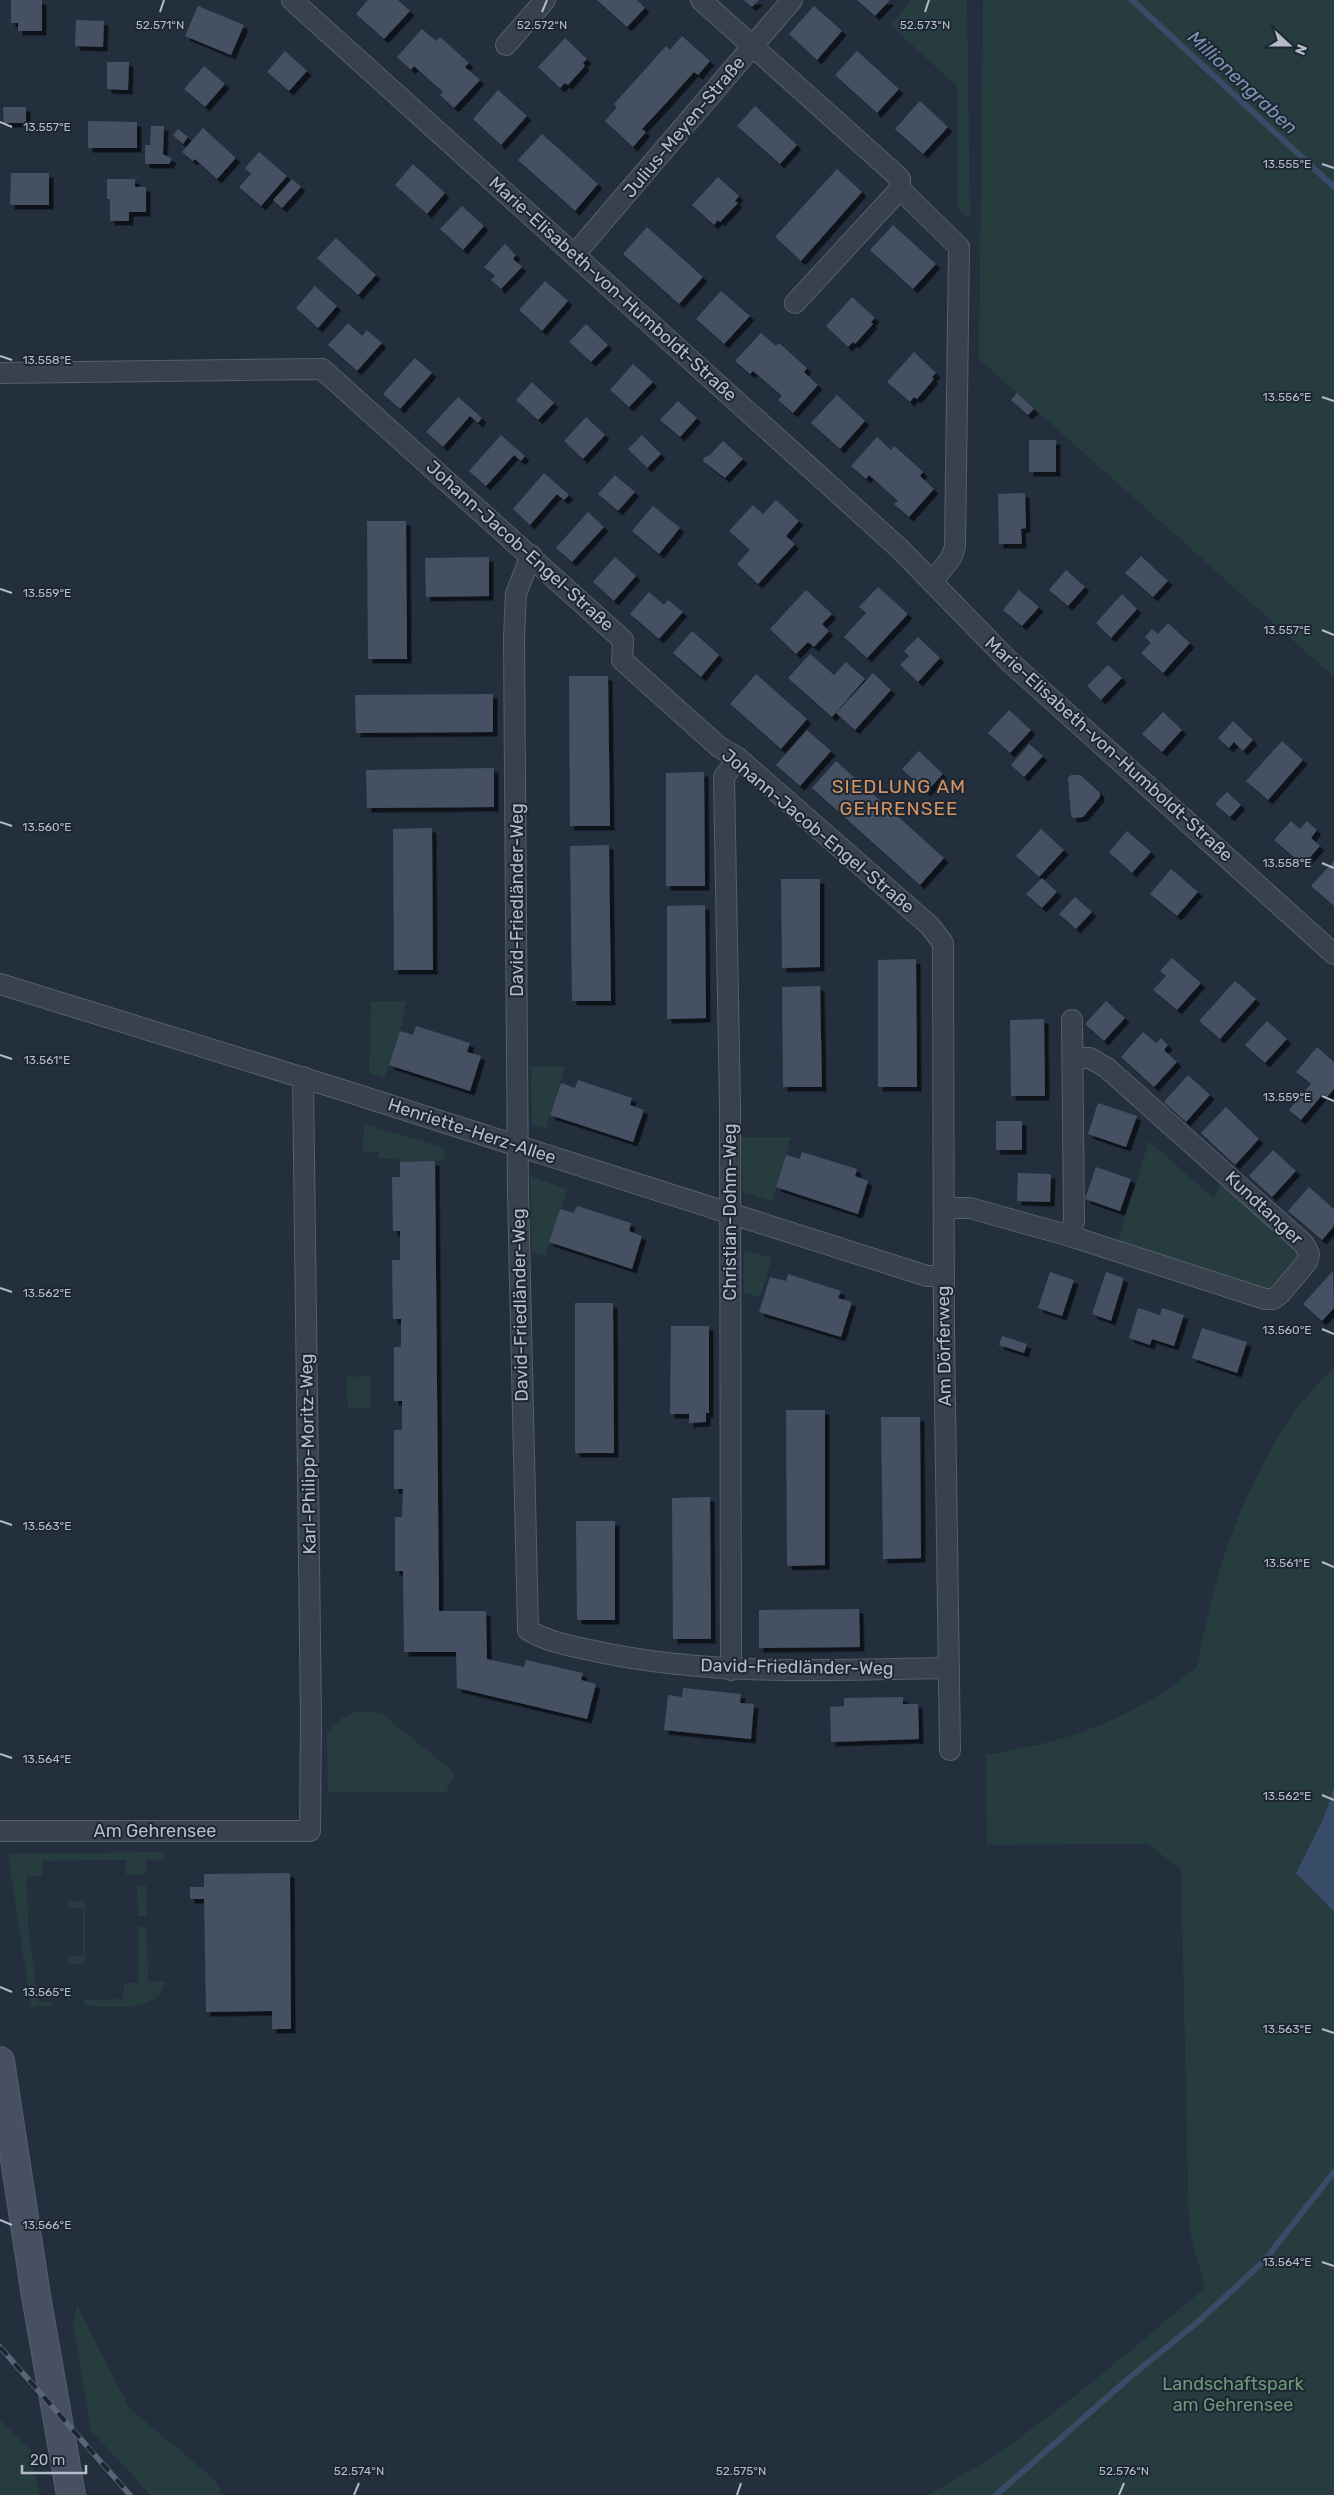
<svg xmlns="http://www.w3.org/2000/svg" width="1334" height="2495" viewBox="0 0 1334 2495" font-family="Rubik,sans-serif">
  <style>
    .green { fill: #263c3f }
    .water { fill: #394c67 }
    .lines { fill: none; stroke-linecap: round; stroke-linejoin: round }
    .stream { stroke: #394c67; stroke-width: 6 }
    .building { fill: #455162; filter: url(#shadow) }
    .minor-casing { stroke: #565f6c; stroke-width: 22 }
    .secondary-casing { stroke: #565f6c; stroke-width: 30 }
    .minor { stroke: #38414e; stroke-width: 20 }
    .secondary { stroke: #465061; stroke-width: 28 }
    .rail-casing { stroke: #5a6575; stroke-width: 5.5 }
    .rail { stroke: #1d2633; stroke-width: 4; stroke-dasharray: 11; stroke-linecap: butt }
    .ticks { fill: none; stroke: #b4bcc9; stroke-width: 2 }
    .labels { text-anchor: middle; stroke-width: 4; stroke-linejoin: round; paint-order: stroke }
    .street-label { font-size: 18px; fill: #b4bcc9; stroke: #1d2633 }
    .park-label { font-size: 18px; fill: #6b9a76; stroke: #1d2633 }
    .water-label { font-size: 19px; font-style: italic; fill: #7c92b1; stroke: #1d2633 }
    .neighbourhood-label { font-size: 19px; letter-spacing: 1px; fill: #d59563; stroke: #1d2633 }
    .ticks-label { font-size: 12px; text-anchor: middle; fill: #b4bcc9; stroke: #1d2633; stroke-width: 4; stroke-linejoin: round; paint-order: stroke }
  </style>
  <defs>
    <filter id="shadow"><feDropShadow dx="4.5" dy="4.5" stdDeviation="0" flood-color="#0009"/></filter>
  </defs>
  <rect width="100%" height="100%" fill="#242f3e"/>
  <g class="green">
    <path d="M912,0H967L970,219L957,208V86L890,25Z"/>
    <path d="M983,0H1334V677L979,359Z"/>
    <path d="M406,1001L400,1031L384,1078L369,1073L371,1002Z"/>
    <path d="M531,1066H565L546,1129L532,1125Z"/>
    <path d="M364,1124L445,1148L444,1161L400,1162L398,1159L379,1158V1152L363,1151Z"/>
    <path d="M741,1137H791L772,1201L743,1192Z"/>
    <path d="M1149,1141L1214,1199L1221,1179L1297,1247L1300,1257L1268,1293L1117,1244Z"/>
    <path d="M530,1176L567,1189L545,1256L532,1252Z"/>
    <path d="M744,1250L772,1258L760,1297L744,1293Z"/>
    <path d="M1334,1367V1787L1324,1817L1296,1873L1334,1912V2495H927C1029,2442 1116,2361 1205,2288L1189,2229L1181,1869L1147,1844L987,1845L986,1755C1070,1741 1130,1721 1197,1667C1214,1574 1238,1499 1289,1419C1301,1400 1319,1384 1334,1367Z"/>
    <path d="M371,1376V1408H348L346,1377Z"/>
    <path d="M355,1711L381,1713L455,1773L446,1792H328L327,1732L341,1719Z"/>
    <path d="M163,1852V1859L146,1860V1874L126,1875V1860L42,1861V1876H27L28,1923L38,2002L52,2001L53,2006L31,2007L8,1854Z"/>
    <path d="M146,1885L147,1916H138L137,1886Z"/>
    <path d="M68,1901H85V1964H69V1956H83V1908H69Z"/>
    <path d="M138,1927H147L148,1982H165C159,2015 109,2006 84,2006V2000L123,1999L124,1983H138Z"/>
    <path d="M77,2306L130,2409L213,2478L223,2495H151L91,2431L73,2325Z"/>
    <path d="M0,2420L30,2449L39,2495H0Z"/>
  </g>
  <path class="water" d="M1334,1787V1912L1296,1873L1324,1817Z"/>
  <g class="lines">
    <g class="stream">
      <path d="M1132,0L1334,187"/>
      <path d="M996,2495L1129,2378L1200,2320L1264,2261L1334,2172"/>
    </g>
  </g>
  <g class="building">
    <path d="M11,0H42V31H18V23H11Z"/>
    <path d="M368,0H398L410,11L384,39L356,14Z"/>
    <path d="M597,0H637L645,8L627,27Z"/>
    <path d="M744,0H759L752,7Z"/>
    <path d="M857,0H890L875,16Z"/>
    <path d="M198,6L244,25L231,55L185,36Z"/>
    <path d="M814,6L842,31L817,60L789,34Z"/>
    <path d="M76,20L104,21L103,47L75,46Z"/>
    <path d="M422,29L436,41L440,37L469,63L465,67L480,80L454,108L440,95L443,92L414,66L411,70L397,57Z"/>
    <path d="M682,36L710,61L698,75L694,72L668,101L642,129L646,132L633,147L605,121L617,107L614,104L666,46L670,50Z"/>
    <path d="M565,38L587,59L583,63L585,66L568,85L565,83L560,88L538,67Z"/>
    <path d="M285,51L307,71L289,91L267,72Z"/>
    <path d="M857,51L899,89L877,113L835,75Z"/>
    <path d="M107,62H129L128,90L107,89Z"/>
    <path d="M204,66L225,84L205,107L184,89Z"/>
    <path d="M498,90L527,116L501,145L473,119Z"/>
    <path d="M920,101L948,127L923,154L895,129Z"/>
    <path d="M755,106L797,145L780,164L737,126Z"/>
    <path d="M3,107H26V123H4Z"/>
    <path d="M88,121L137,122V148H88Z"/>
    <path d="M151,126H164L163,154L172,159L169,164H145V145H150Z"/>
    <path d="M203,128L236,158L217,179L195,159L193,161L182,152Z"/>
    <path d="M178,129L188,137L183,144L173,135Z"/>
    <path d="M542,134L598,184L575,211L518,160Z"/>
    <path d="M259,152L287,176L261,206L239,187L251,174L245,168Z"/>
    <path d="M413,164L445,193L427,214L395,185Z"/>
    <path d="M837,169L862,192L801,261L775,237Z"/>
    <path d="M11,173H49V205H10Z"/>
    <path d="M718,177L739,196L735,201L738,203L720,222L718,220L714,225L692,205Z"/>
    <path d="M107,179H135V187H146V212H129V221H110V199H107Z"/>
    <path d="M292,179L301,187L282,208L273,200Z"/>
    <path d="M462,206L484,226L463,250L440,229Z"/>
    <path d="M893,225L936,264L913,289L870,250Z"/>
    <path d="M647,227L703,277L679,304L623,254Z"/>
    <path d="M336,238L376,275L358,295L317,258Z"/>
    <path d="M505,244L516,255L513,259L522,267L501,289L491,280L495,276L484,267Z"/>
    <path d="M545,281L568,301L542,331L519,310Z"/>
    <path d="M315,286L337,306L318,328L296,308Z"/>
    <path d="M721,291L750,316L724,344L696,319Z"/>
    <path d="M852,297L875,318L871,322L873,324L855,344L853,342L848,347L826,326Z"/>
    <path d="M348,323L362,336L367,330L382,343L357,371L328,345Z"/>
    <path d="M586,324L608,345L591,362L569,342Z"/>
    <path d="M761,333L776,346L779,343L807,368L804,372L818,385L793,413L778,400L782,396L753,371L750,374L735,361Z"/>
    <path d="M914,352L936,373L932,377L934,379L917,399L914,397L910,402L887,382Z"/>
    <path d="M415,358L432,373L400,409L383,394Z"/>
    <path d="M633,364L653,382L629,407L610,390Z"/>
    <path d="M532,382L554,403L538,420L516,400Z"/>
    <path d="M1017,393L1034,409L1028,415L1011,400Z"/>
    <path d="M837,395L865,421L840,449L811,423Z"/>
    <path d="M458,397L482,418L478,423L470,416L443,447L426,432Z"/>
    <path d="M678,401L697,418L680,437L660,420Z"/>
    <path d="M586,417L605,435L583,459L564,441Z"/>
    <path d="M501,435L525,456L521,461L514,455L486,486L469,471Z"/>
    <path d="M642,435L661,454L647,468L628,449Z"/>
    <path d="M877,437L891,450L894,446L909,459L923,472L920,476L934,489L909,517L894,504L898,501L869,475L866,479L851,466Z"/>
    <rect x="1029" y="440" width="27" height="32"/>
    <path d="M723,441L743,459L725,478L704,462L703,458L710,455Z"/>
    <path d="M544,473L569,495L564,500L557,494L530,525L513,509Z"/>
    <path d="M615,475L635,492L618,511L598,494Z"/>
    <path d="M1025,493L1026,528L1021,529L1022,544H999L998,494Z"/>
    <path d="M776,500L799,521L786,536L795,544L758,584L737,564L750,550L729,531L753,505L763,514Z"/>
    <path d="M653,506L680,528L659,554L632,531Z"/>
    <path d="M588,512L604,527L572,562L556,548Z"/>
    <path d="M367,521H406L407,659H368Z"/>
    <path d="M1141,556L1168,581L1153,597L1125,573Z"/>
    <path d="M489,557V596L426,597L425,558Z"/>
    <path d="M615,557L636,576L614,601L593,582Z"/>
    <path d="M1066,570L1085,587L1068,606L1049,590Z"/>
    <path d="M878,587L908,614L867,658L844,637L866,613L859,607Z"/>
    <path d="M806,590L832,614L822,624L829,631L814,647L808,642L796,654L770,629Z"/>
    <path d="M1019,590L1039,607L1022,626L1003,610Z"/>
    <path d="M649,592L664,605L668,600L683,612L659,639L630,614Z"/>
    <path d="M1122,594L1137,609L1111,638L1096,623Z"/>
    <path d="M1168,623L1190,643L1163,673L1141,653L1151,643L1145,637L1152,629L1158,634Z"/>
    <path d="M692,631L719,655L701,677L673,653Z"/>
    <path d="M918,637L940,658L918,682L900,665L909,656L904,651Z"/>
    <path d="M810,654L834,675L846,662L865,679L832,717L788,678Z"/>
    <path d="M1108,665L1122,678L1101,700L1087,686Z"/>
    <path d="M873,673L891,690L855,730L836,713Z"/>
    <path d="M756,674L807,719L781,749L730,704Z"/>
    <path d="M569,676H608L610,826H570Z"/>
    <path d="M493,694V732L356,733L355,695Z"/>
    <path d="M1009,710L1031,730L1010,753L988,733Z"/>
    <path d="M1163,712L1182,730L1162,752L1142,734Z"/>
    <path d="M1233,721L1253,740L1243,751L1234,742L1229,748L1218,738Z"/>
    <path d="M807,730L831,751L800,786L776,765Z"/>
    <path d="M1282,741L1303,760L1268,800L1246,781Z"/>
    <path d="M1029,744L1043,756L1024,777L1011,765Z"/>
    <path d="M919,751L943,774L926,792L902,769Z"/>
    <path d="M836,761L944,858L920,885L812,788Z"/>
    <path d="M494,768V807L367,808L366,770Z"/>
    <path d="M704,772L705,886H666V773Z"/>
    <path d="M1071,775H1080L1100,793V797L1083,817L1073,818L1071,815L1068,778Z"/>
    <path d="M1227,792L1241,805L1230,817L1215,804Z"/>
    <path d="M1291,821L1300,829L1307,821L1317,830L1311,838L1320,846L1303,865L1274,840Z"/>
    <path d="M432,828L433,970H394L393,829Z"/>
    <path d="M1041,829L1064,850L1039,877L1016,856Z"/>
    <path d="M1127,831L1151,852L1132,873L1109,852Z"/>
    <path d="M609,845L611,1001H572L570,846Z"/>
    <path d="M1334,861V906L1311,886Z"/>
    <path d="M1171,869L1198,892L1177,916L1150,894Z"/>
    <path d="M1042,878L1057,892L1042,908L1026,894Z"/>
    <path d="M781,879H820V967L782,968Z"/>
    <path d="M1075,897L1092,912L1076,929L1059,914Z"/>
    <path d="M705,905L706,1018L667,1019V906Z"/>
    <path d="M1172,958L1201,983L1177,1010L1153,990L1166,976L1160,971Z"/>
    <path d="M916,959L917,1087H878V960Z"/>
    <path d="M1235,981L1256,999L1220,1039L1199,1021Z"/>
    <path d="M820,986L822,1087H783L782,987Z"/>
    <path d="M1106,1001L1125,1018L1104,1041L1085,1024Z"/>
    <path d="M1044,1019L1045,1096H1011L1010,1020Z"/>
    <path d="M1267,1021L1287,1039L1265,1063L1245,1045Z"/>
    <path d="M416,1026L470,1043L467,1052L481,1056L470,1091L389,1065L400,1031L413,1035Z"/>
    <path d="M1143,1032L1156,1043L1161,1038L1168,1045L1164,1050L1177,1062L1154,1087L1121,1057Z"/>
    <path d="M1317,1047L1334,1062V1089L1327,1097L1323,1094L1301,1120L1289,1110L1311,1084L1296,1072Z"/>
    <path d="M1188,1075L1210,1095L1186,1122L1164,1102Z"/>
    <path d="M578,1080L632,1098L630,1105L644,1110L633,1142L550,1115L561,1083L575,1088Z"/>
    <path d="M1098,1103L1137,1116L1126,1147L1088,1134Z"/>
    <path d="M1226,1107L1259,1139L1235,1165L1201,1133Z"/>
    <rect x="996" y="1121" width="26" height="29"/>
    <path d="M1273,1150L1296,1171L1272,1197L1249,1176Z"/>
    <path d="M802,1152L857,1169L855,1176L868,1181L858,1214L776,1187L786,1155L800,1159Z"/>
    <path d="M435,1161L439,1611H486L487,1659L524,1667L526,1660L583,1673L581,1680L596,1684L587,1719L457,1688L456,1652H404L403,1571H395V1517H402L403,1489H394V1430H402V1401H394V1347H401V1319H393L392,1260H400V1231H393L392,1177H400V1162Z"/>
    <path d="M1096,1167L1131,1179L1120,1211L1085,1199Z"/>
    <path d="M1018,1173L1051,1174L1050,1202L1017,1201Z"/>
    <path d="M1309,1187L1334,1209V1226L1322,1240L1288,1211Z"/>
    <path d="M577,1206L631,1223L629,1231L642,1236L632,1269L549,1242L560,1209L574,1213Z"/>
    <path d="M1333,1271L1334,1308L1322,1321L1303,1304Z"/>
    <path d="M1050,1272L1074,1280L1062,1316L1038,1308Z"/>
    <path d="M1106,1272L1124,1278L1111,1321L1092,1314Z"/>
    <path d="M788,1274L841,1291L838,1298L852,1302L841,1337L759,1312L770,1277L786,1281Z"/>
    <path d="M575,1303H613L614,1453H575Z"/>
    <path d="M1138,1308L1160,1315L1162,1308L1184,1315L1174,1346L1152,1339L1150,1345L1129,1338Z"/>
    <path d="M671,1326H709V1413H706V1422L689,1423V1414H670Z"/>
    <path d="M1202,1328L1247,1342L1237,1373L1192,1358Z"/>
    <path d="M1002,1336L1027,1344L1024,1353L999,1345Z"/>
    <path d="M786,1410H825V1565L787,1566Z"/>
    <path d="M881,1417H920L921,1558L883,1559Z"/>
    <path d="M710,1497L711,1639H673L672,1498Z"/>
    <path d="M576,1521H615V1620H577Z"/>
    <path d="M859,1609L860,1647L759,1648V1610Z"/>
    <path d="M683,1688L741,1694L740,1703L754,1704L751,1739L664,1730L668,1695L682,1697Z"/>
    <path d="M903,1697V1704H918L919,1739L831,1742L830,1707L844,1706V1698Z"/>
    <path d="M290,1873L291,2029H272V2011L206,2012L204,1899H190V1887H204V1874Z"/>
  </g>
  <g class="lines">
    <g class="minor-casing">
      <g id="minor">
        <path d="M292,0L900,549L1011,663L1334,954"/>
        <path d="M701,0L894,173L900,179V189L959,247L955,547L951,558L932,582"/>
        <path d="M506,45L545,0"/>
        <path d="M575,254L792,0"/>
        <path d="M795,303L900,189"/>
        <path d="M0,373L322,369L623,640L622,660L719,747L738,758L930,926L943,943L944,1331L950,1750"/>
        <path d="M531,555L516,594L514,637L518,1194L528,1630C551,1644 578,1647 604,1653C717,1676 833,1670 949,1668"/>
        <path d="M0,984L336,1088L927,1276H944"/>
        <path d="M944,1208H970L1070,1236L1265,1299H1273L1280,1294L1307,1262L1309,1254L1304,1244L1107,1068L1090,1058H1073"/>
        <path d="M1070,1236L1074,1221L1072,1020"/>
        <path d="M731,1670L730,1107L724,777L738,758"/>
        <path d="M0,1831H310L311,1720L303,1077"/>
      </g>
    </g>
    <g class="secondary-casing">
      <path id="secondary" d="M0,2061L36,2296L71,2495"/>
    </g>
    <use href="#minor" class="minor"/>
    <use href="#secondary" class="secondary"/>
    <g class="rail-casing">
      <path id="rail" d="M0,2347L130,2495"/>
    </g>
    <use href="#rail" class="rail"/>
  </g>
  <path class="ticks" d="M160,12L164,0M542,12L547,0M925,12L929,0M0,122L12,127M1322,164L1334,168M0,356L12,360M1322,397L1334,401M0,589L12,593M1322,630L1334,635M0,822L12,826M1322,863L1334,868M0,1055L12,1059M1322,1096L1334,1101M0,1288L12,1292M1322,1329L1334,1334M0,1521L12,1525M1322,1562L1334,1567M0,1754L12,1758M1322,1795L1334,1800M0,1987L12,1992M1322,2029L1334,2033M0,2220L12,2225M1322,2262L1334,2266M354,2495L359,2483M737,2495L741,2483M1119,2495L1124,2483"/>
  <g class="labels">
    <g class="street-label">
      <text transform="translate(684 127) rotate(-50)" y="6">Julius-Meyen-Straße</text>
      <text transform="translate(613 289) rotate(42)" y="6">Marie-Elisabeth-von-Humboldt-Straße</text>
      <text transform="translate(520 546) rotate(42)" y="6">Johann-Jacob-Engel-Straße</text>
      <text transform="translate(1109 749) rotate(42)" y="6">Marie-Elisabeth-von-Humboldt-Straße</text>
      <text transform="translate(818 831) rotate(40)" y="6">Johann-Jacob-Engel-Straße</text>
      <text transform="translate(517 900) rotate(-90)" y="6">David-Friedländer-Weg</text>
      <text transform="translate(472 1131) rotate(18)" y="6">Henriette-Herz-Allee</text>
      <text transform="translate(1264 1208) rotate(43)" y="6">Kundtanger</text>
      <text transform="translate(730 1212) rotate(-90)" y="6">Christian-Dohm-Weg</text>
      <text transform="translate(520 1305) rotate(-91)" y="6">David-Friedländer-Weg</text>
      <text transform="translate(944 1346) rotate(-91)" y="6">Am Dörferweg</text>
      <text transform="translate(308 1454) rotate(-91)" y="6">Karl-Philipp-Moritz-Weg</text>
      <text transform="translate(797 1667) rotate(1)" y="6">David-Friedländer-Weg</text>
      <text x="155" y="1837">Am Gehrensee</text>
    </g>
    <g class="park-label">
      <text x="1233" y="2390">Landschaftspark<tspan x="1233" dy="21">am Gehrensee</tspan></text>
    </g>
    <g class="water-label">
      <text transform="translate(1243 82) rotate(43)" y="7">Millionengraben</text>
    </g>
    <g class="neighbourhood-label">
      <text x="899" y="793">SIEDLUNG AM<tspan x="899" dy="22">GEHRENSEE</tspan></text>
    </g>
  </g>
  <g class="ticks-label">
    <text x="925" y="29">52.573°N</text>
    <text x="160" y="29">52.571°N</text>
    <text x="542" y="29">52.572°N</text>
    <text x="47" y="131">13.557°E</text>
    <text x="1287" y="168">13.555°E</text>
    <text x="47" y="364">13.558°E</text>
    <text x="1287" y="401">13.556°E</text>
    <text x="47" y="597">13.559°E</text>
    <text x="1287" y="634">13.557°E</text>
    <text x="47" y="831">13.560°E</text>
    <text x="1287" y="867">13.558°E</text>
    <text x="47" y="1064">13.561°E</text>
    <text x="1287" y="1101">13.559°E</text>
    <text x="47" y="1297">13.562°E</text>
    <text x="1287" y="1334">13.560°E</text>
    <text x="47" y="1530">13.563°E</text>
    <text x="1287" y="1567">13.561°E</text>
    <text x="47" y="1763">13.564°E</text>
    <text x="1287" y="1800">13.562°E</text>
    <text x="47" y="1996">13.565°E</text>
    <text x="1287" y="2033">13.563°E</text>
    <text x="47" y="2229">13.566°E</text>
    <text x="1287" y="2266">13.564°E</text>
    <text x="359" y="2475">52.574°N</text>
    <text x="741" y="2475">52.575°N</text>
    <text x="1124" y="2475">52.576°N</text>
  </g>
  <g transform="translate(1289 45) rotate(111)" stroke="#1d2633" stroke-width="4" paint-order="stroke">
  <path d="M0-4L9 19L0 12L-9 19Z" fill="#b4bcc9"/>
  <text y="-8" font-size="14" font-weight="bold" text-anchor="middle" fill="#b4bcc9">N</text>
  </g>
  <path d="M22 2465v8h64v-8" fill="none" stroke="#b4bcc9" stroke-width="2.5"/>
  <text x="30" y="2465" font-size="15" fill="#b4bcc9" stroke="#1d2633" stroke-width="4" paint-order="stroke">20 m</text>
</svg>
